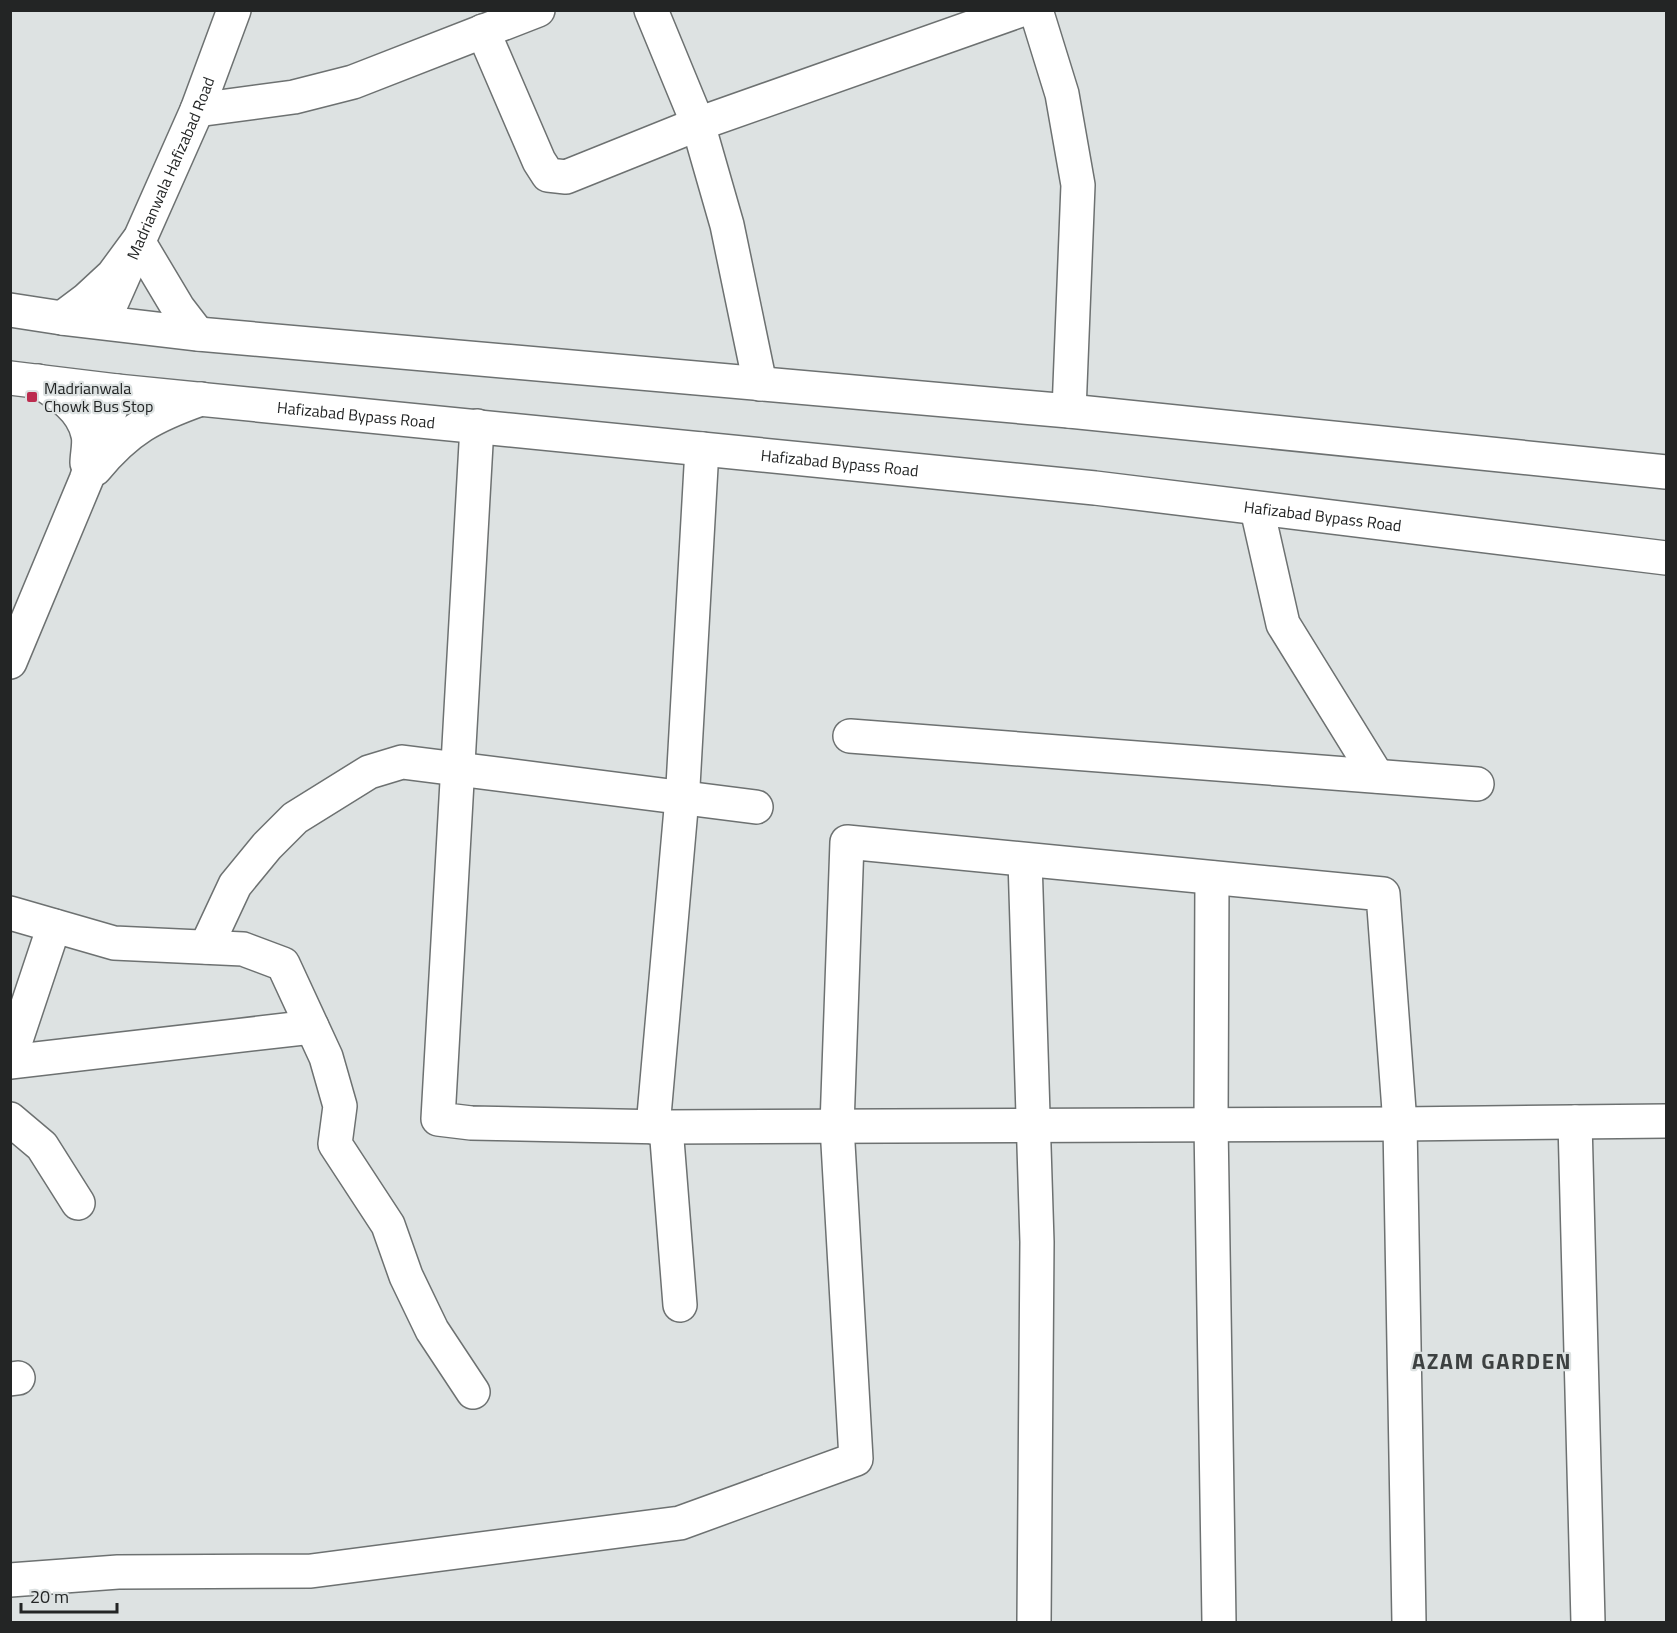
<svg xmlns="http://www.w3.org/2000/svg" width="1677" height="1633" viewBox="0 0 1677 1633" font-family="'Titillium Web',sans-serif">
  <style>
    .lines { fill: none; stroke-linecap: round; stroke-linejoin: round }
    .minor-casing { stroke: #6d7171; stroke-width: 36 }
    .major-casing { stroke: #6d7171; stroke-width: 36 }
    .highway-casing { stroke: #6d7171; stroke-width: 36 }
    .minor { stroke: #fff; stroke-width: 33 }
    .major { stroke: #fff; stroke-width: 33 }
    .highway { stroke: #fff; stroke-width: 33 }
    .poi-dot { fill: #bc2c4f; stroke: #dde2e2; stroke-width: 2 }
    .labels { text-anchor: middle; stroke-width: 4.5; stroke-linejoin: round; paint-order: stroke }
    .street-label { font-size: 16px; fill: #232525; stroke: #dde2e2 }
    .poi-label { font-size: 16px; fill: #232525; stroke: #dde2e2; text-anchor: start }
    .district-label { font-size: 22px; font-weight: bold; letter-spacing: 1.5px; fill: #3d4141; stroke: #dde2e2 }
  </style>
  <rect width="100%" height="100%" fill="#dde2e2"/>
  <g class="lines">
    <g class="minor-casing">
      <g id="minor">
        <path d="M651,10L698,124L727,225L760,384"/>
        <path d="M1036,10L1062,94L1078,185L1069,411"/>
        <path d="M483,31L539,161L548,175L566,177L698,124L1021,10"/>
        <path d="M197,110L294,97L353,82L538,10"/>
        <path d="M477,426L438,1119L471,1123L666,1127L1400,1124L1666,1121"/>
        <path d="M1257,509L1283,624L1377,776"/>
        <path d="M850,736L1477,784"/>
        <path d="M1025,860L1037,1242L1034,1622"/>
        <path d="M1212,878L1211,1124L1219,1622"/>
        <path d="M10,913L114,943L243,949L283,964L326,1057L340,1106L335,1144L388,1225L406,1276L432,1330L473,1392"/>
        <path d="M206,947L235,885L267,846L295,818L369,772L402,762L756,807"/>
        <path d="M10,1058L54,926"/>
        <path d="M10,1062L312,1027"/>
        <path d="M10,1119L42,1146L78,1203"/>
        <path d="M1575,1122L1588,1622"/>
        <path d="M653,1127L683,786L702,449"/>
        <path d="M666,1127L680,1305"/>
        <path d="M10,1379L18,1378"/>
        <path d="M10,1580L118,1572L311,1571L680,1523L856,1459L837,1126L847,842L1383,894L1400,1124L1409,1622"/>
      </g>
    </g>
    <g class="major-casing">
      <g id="major">
        <path d="M62,318L86,300L113,275L138,241L178,308L198,334"/>
        <path id="s1" d="M103,322L197,110L234,10"/>
        <path d="M38,381C59,394 83,409 88,435C90,443 87,455 87,463"/>
        <path d="M95,469C128,429 153,416 201,399"/>
        <path d="M10,662L86,480L117,391"/>
      </g>
    </g>
    <g class="highway-casing">
      <g id="highway">
        <path d="M10,310L62,318L198,334L1069,411L1666,472"/>
        <path id="s2" d="M10,378L117,391L1095,488L1666,558"/>
      </g>
    </g>
    <use href="#minor" class="minor"/>
    <use href="#major" class="major"/>
    <use href="#highway" class="highway"/>
  </g>
  <rect class="poi-dot" x="26" y="391" width="12" height="12" rx="3"/>
  <g class="labels">
    <g class="street-label">
      <text dy="6" stroke="none"><textPath href="#s1" startOffset="168">Madrianwala Hafizabad Road</textPath></text>
      <text dy="6" stroke="none"><textPath href="#s2" startOffset="348">Hafizabad Bypass Road</textPath></text>
      <text dy="6" stroke="none"><textPath href="#s2" startOffset="834">Hafizabad Bypass Road</textPath></text>
      <text dy="6" stroke="none"><textPath href="#s2" startOffset="1320">Hafizabad Bypass Road</textPath></text>
    </g>
    <g class="poi-label">
      <text x="44" y="394">Madrianwala<tspan x="44" dy="18">Chowk Bus Stop</tspan></text>
    </g>
    <g class="district-label">
      <text x="1492" y="1369">AZAM GARDEN</text>
    </g>
  </g>
  <rect width="1677" height="1633" fill="none" stroke="#232525" stroke-width="24"/>
  <path d="M21 1603v9h96v-9" fill="none" stroke="#232525" stroke-width="3"/>
  <text x="30" y="1603" font-size="18" fill="#232525" stroke="#dde2e2" stroke-width="4.5" paint-order="stroke">20 m</text>
</svg>
